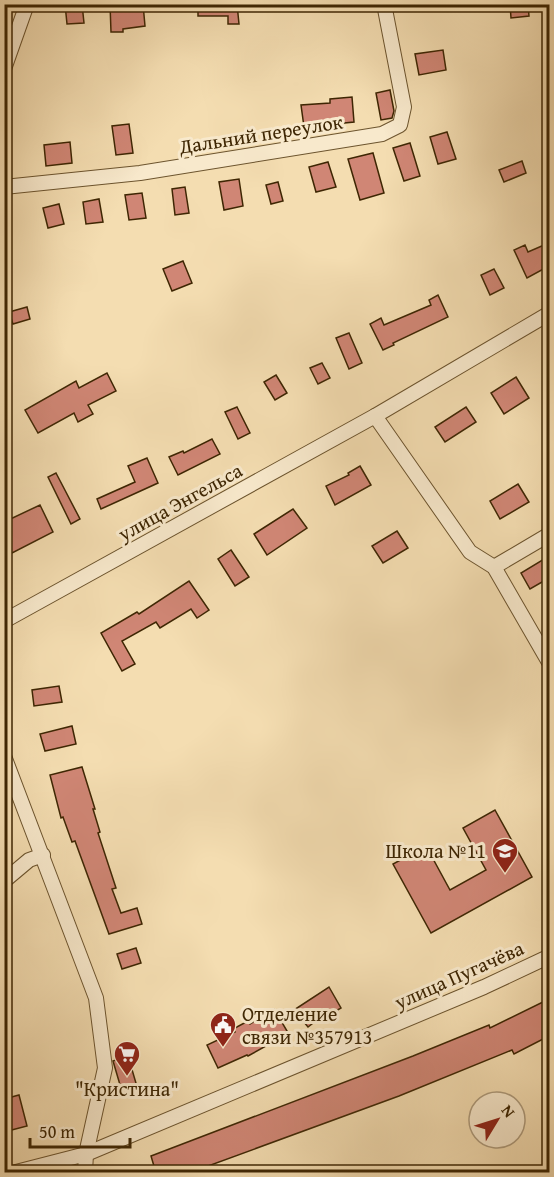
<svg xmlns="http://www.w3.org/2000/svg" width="554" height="1177" viewBox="0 0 554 1177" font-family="'Gentium Book Plus',serif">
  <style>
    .building { fill: #d08675; stroke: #3e2603; stroke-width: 1.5 }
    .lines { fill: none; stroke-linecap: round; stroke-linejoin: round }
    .minor-casing { stroke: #6c542e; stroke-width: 16 }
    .minor { stroke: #f8e9cc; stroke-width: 14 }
    .labels { text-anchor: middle; stroke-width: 6; stroke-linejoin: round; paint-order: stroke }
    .street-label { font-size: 20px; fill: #3e2603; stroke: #f8e9cc }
    .poi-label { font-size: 20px; fill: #3e2603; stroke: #f8e9cc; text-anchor: end }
  </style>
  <rect width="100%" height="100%" fill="#f4ddb1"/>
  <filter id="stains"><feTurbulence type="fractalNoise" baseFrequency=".00333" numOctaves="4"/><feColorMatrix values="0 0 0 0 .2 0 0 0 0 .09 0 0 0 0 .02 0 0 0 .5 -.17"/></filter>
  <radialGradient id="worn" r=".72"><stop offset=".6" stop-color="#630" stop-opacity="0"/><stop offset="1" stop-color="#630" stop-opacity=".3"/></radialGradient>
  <g class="building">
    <path d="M65,4H82L84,23L67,24Z"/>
    <path d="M110,4H143L145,26L123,29V32H111Z"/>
    <path d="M198,4H237L239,24H228V16H198Z"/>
    <path d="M510,4H528L529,16L511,18Z"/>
    <path d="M443,50L446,70L419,75L415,54Z"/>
    <path d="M390,90L394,111L392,118L381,120L376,93Z"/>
    <path d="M352,97L354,122L304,127L301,105L330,103V99Z"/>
    <path d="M129,124L133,153L116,155L112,126Z"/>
    <path d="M447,132L456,159L438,164L430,137Z"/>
    <path d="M70,142L72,163L46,166L44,145Z"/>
    <path d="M410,143L420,176L404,181L393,148Z"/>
    <path d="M373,153L384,193L360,200L348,159Z"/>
    <path d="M522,161L526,173L504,182L499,170Z"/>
    <path d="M328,162L336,187L316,192L309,167Z"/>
    <path d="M239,179L243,206L224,210L219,182Z"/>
    <path d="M278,182L283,201L271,204L266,185Z"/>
    <path d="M185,187L189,213L175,215L172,189Z"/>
    <path d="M142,193L146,218L129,220L125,195Z"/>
    <path d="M99,199L103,222L86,224L83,202Z"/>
    <path d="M59,204L64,224L48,228L43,208Z"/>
    <path d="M525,245L528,252L544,245L549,257V266L527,278L514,250Z"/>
    <path d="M183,261L192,283L172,291L163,269Z"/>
    <path d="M494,269L504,288L490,295L481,275Z"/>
    <path d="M438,295L448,317L393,343L394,345L383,350L370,324L381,318L384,325L431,305L429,300Z"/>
    <path d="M27,307L30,319L13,324L9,312Z"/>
    <path d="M349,333L362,363L349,369L336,338Z"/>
    <path d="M322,363L330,378L318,384L310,368Z"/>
    <path d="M107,373L116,391L88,405L93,414L78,422L74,413L38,433L25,410L76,381L79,388Z"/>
    <path d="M276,375L287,393L275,400L264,382Z"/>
    <path d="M516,377L529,398L504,414L491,393Z"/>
    <path d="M237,407L250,433L238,439L225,412Z"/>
    <path d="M466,407L476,422L445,442L435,427Z"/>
    <path d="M212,439L220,454L178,475L169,457L183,451L184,453Z"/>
    <path d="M147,458L158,483L101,509L97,499L135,482L128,466Z"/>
    <path d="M360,466L371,485L335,505L326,486L349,475L348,473Z"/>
    <path d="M56,473L80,519L71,524L48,477Z"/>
    <path d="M518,484L529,502L500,519L490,501Z"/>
    <path d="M40,505L53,532L12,553L4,540V522Z"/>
    <path d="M293,509L307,528L267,555L254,534Z"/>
    <path d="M397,531L408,548L383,563L372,546Z"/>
    <path d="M231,550L249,577L235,586L218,559Z"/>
    <path d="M549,556V578L530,589L521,573Z"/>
    <path d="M189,581L209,610L197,618L191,609L160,628L156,622L122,641L135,664L122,671L101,633L137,612L139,614Z"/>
    <path d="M59,686L62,702L34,706L32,690Z"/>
    <path d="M72,726L76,744L45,751L40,734Z"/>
    <path d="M82,767L95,809H93L100,832L98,833L116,888L112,889L121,913L137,908L142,924L109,934L75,841L72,842L63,817L61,818L50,775Z"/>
    <path d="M495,810L532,877L431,933L393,864L426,846L450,890L486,870L463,828Z"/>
    <path d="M136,948L141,963L122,969L117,954Z"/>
    <path d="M329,987L341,1008L328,1016L326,1013L308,1027L294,1010Z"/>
    <path d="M549,999V1036L514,1054L512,1050L399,1096L189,1173H156L151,1156L413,1056L489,1025L490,1028Z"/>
    <path d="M274,1009L290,1036L275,1045L273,1042L248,1056L247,1055L218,1068L207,1045L235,1032L233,1029L248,1021L250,1024Z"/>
    <path d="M128,1056L138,1090L123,1095L113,1061Z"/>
    <path d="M19,1095L27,1126L4,1132V1099Z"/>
  </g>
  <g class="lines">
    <g class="minor-casing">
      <g id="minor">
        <path d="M4,69L27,4"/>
        <path d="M4,187L140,173L382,134L400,125L404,107L384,4"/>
        <path d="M375,416L470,552L494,567L550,664"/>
        <path d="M494,567L550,534"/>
        <path d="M4,621L375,416L550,313"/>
        <path d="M4,756L96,998L105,1068L86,1154L85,1172"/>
        <path d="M4,881L29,860L43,855"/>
        <path d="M16,1172L86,1154L484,987L550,956"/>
      </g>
    </g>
    <use href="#minor" class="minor"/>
  </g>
  <defs>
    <g id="school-pin" transform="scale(1.35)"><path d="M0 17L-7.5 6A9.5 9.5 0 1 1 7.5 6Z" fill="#8f2418" stroke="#f8e9cc"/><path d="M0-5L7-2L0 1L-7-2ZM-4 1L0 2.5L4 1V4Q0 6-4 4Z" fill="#fff"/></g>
    <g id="civic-pin" transform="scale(1.35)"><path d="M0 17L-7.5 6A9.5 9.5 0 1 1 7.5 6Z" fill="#8f2418" stroke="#f8e9cc"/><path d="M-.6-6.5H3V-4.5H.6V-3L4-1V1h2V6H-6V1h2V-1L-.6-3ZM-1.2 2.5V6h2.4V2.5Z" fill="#fff"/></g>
    <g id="supermarket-pin" transform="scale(1.35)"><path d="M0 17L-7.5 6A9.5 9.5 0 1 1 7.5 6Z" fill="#8f2418" stroke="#f8e9cc"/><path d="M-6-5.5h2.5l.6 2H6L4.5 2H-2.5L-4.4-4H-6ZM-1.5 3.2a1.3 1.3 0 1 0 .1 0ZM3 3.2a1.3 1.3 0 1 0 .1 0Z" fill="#fff"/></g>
  </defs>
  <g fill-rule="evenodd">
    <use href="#school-pin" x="505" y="851"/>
    <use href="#civic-pin" x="223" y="1025"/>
    <use href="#supermarket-pin" x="127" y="1054"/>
  </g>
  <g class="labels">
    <g class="street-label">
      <text transform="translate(261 134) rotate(-9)" y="7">Дальний переулок</text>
      <text transform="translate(180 502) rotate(-29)" y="7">улица Энгельса</text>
      <text transform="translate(459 975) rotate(-24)" y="7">улица Пугачёва</text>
    </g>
    <g class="poi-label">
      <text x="486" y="858">Школа №11</text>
      <text x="242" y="1021" text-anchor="start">Отделение<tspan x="242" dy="23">связи №357913</tspan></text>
      <text x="127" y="1096" text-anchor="middle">"Кристина"</text>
    </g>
  </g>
  <rect width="554" height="1177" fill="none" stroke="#f4ddb1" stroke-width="24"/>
  <rect x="6" y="6" width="542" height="1165" fill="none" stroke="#3e2603" stroke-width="3"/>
  <rect x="12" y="12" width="530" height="1153" fill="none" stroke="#3e2603" stroke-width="1.5"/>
  <g transform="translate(497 1120) rotate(52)"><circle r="28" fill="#f8e9cc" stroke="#ae9b7c" stroke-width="1.5"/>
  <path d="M0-4.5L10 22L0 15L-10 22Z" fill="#8f2418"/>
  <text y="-9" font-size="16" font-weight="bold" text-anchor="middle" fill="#3e2603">N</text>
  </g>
  <path d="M30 1138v9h100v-9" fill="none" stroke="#3e2603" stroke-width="3"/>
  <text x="39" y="1138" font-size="18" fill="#3e2603" stroke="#f8e9cc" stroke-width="4.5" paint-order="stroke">50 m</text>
  <rect width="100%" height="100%" filter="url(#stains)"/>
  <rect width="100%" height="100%" fill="url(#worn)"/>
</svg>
